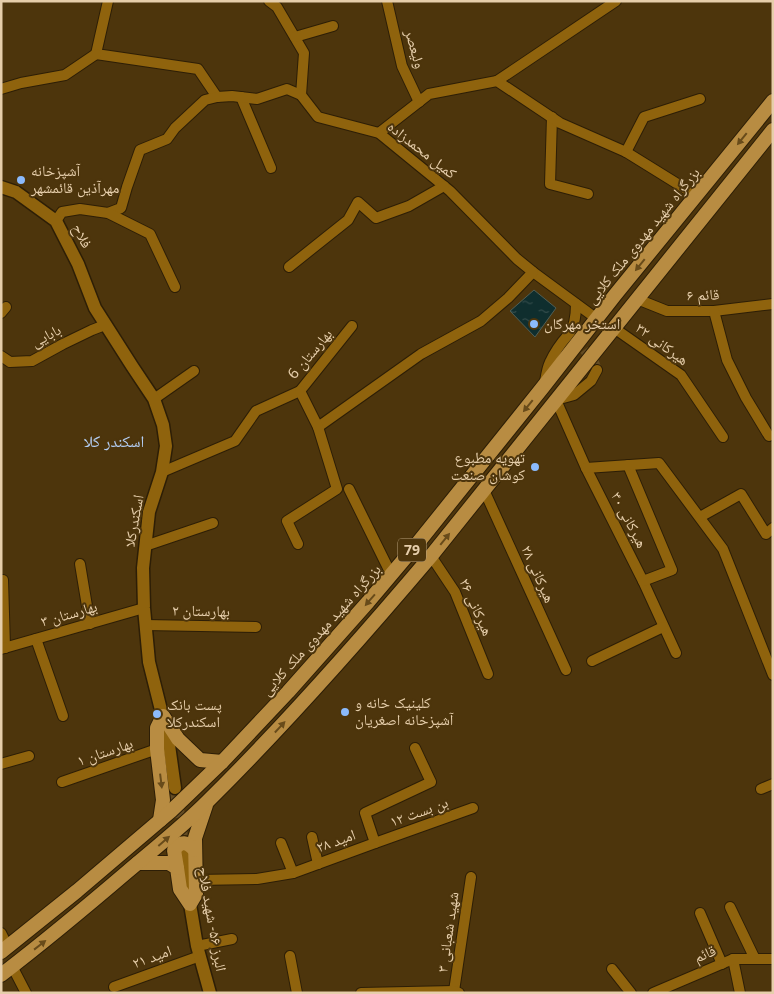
<svg xmlns="http://www.w3.org/2000/svg" width="774" height="994" viewBox="0 0 774 994" font-family="'Noto Sans','Noto Naskh Arabic',sans-serif">
  <style>
    .water { fill: url(#water-ripples); stroke: #505e54 }
    .lines { fill: none; stroke-linecap: round; stroke-linejoin: round }
    .minor-tunnel { stroke: #644c24; stroke-width: 10; stroke-dasharray: 10 5; stroke-linecap: butt }
    .tertiary-tunnel { stroke: #644c24; stroke-width: 12; stroke-dasharray: 12 6; stroke-linecap: butt }
    .minor-casing { stroke: #2d1e06; stroke-width: 12 }
    .tertiary-casing { stroke: #2d1e06; stroke-width: 15 }
    .trunk-casing { stroke: #2d1e06; stroke-width: 16 }
    .minor { stroke: #8f630d; stroke-width: 10 }
    .tertiary { stroke: #8f630d; stroke-width: 12 }
    .trunk { stroke: #b88c42; stroke-width: 14 }
    .oneway { fill: #684b1a }
    .poi-dot { fill: #8bbafc; stroke: #4d350c; stroke-width: 2 }
    .labels { text-anchor: middle; stroke-width: 4; stroke-linejoin: round; paint-order: stroke }
    .shield { fill: #4d350c; stroke: #b8a07b; stroke-width: 1 }
    .shield-label { font-size: 14px; font-weight: bold; fill: #e6ceab }
    .street-label { font-size: 15px; fill: #e6ceab; stroke: #4d350c }
    .poi-label { font-size: 15px; fill: #e6ceab; stroke: #4d350c; text-anchor: start }
    .neighbourhood-label { font-size: 16px; fill: #b4cef4; stroke: #4d350c }
  </style>
  <defs>
    <pattern id="water-ripples" width="26" height="14" patternUnits="userSpaceOnUse" patternTransform="scale(1.25)"><rect width="26" height="14" fill="#0f2e2e"/><path d="M2 4q2-2 4 0t4 0M15 11q2-2 4 0t4 0" fill="none" stroke="#324b4a"/></pattern>
  </defs>
  <rect width="100%" height="100%" fill="#4d350c"/>
  <path class="water" d="M534,290L556,308L535,337L510,311Z"/>
  <g class="lines">
    <path class="minor-tunnel" d="M575,338L594,362L597,370"/>
    <path class="tertiary-tunnel" d="M175,788L184,851"/>
    <g class="minor-casing">
      <g id="minor">
        <path d="M108,1L96,54L198,69L217,97"/>
        <path d="M269,1L277,7L304,53L301,95"/>
        <path d="M387,1L402,66L419,102"/>
        <path d="M295,37L333,26"/>
        <path d="M497,81L616,1"/>
        <path d="M1,89L21,83L65,75L96,54"/>
        <path d="M241,97L271,168"/>
        <path d="M552,117L550,184L588,194"/>
        <path d="M379,133L429,94L497,81L560,123L626,152L697,196"/>
        <path d="M626,152L644,117L700,99"/>
        <path d="M108,213L121,208L127,187L140,150L167,139L175,128L205,100L217,97L232,96L257,99L287,89L301,95L318,117L379,133L450,191L517,259L533,272L597,319"/>
        <path d="M56,221L62,212L80,209L108,213L150,234L175,287"/>
        <path d="M289,267L348,220L358,202L376,218L409,206L444,186"/>
        <path d="M637,299L667,311H714L773,304"/>
        <path d="M714,311L727,360L746,398L769,436"/>
        <path d="M1,313L6,307"/>
        <path d="M614,328L681,375L723,437"/>
        <path d="M1,356L10,362L32,361L63,344L92,330L105,325"/>
        <path d="M597,370L591,381L574,395L556,400L586,468L643,581L676,653"/>
        <path d="M545,382C546,375 547,368 550,362C555,351 561,343 568,335C575,327 576,314 576,304"/>
        <path d="M154,399L194,371"/>
        <path d="M318,427L421,354L481,321L508,298L533,272"/>
        <path d="M628,465L672,570L643,581"/>
        <path d="M586,468L659,463L723,549L773,675"/>
        <path d="M162,472L235,441L256,411L300,391L352,326"/>
        <path d="M349,489L391,574"/>
        <path d="M484,490L566,670"/>
        <path d="M700,517L741,494L766,534L773,528"/>
        <path d="M298,544L287,521L337,489L318,427L300,391"/>
        <path d="M145,546L213,523"/>
        <path d="M431,556L455,592L488,674"/>
        <path d="M80,564L90,624"/>
        <path d="M3,580L5,648"/>
        <path d="M145,625L256,627"/>
        <path d="M36,639L63,716"/>
        <path d="M1,649L144,608"/>
        <path d="M592,661L663,627"/>
        <path d="M1,764L29,756"/>
        <path d="M62,782L157,749"/>
        <path d="M761,789L773,784"/>
        <path d="M312,837L318,864"/>
        <path d="M281,843L293,873"/>
        <path d="M375,843L473,808"/>
        <path d="M196,880L257,879L293,873L375,843L365,813L431,782L415,748"/>
        <path d="M730,907L755,959"/>
        <path d="M700,913L722,964"/>
        <path d="M1,933L8,947"/>
        <path d="M197,946L232,939"/>
        <path d="M290,956L297,993"/>
        <path d="M733,959L740,993"/>
        <path d="M12,966L26,993"/>
        <path d="M612,969L631,993"/>
        <path d="M114,987L200,956"/>
        <path d="M454,991L471,877"/>
        <path d="M361,993L454,991L459,993"/>
        <path d="M653,993L733,959H773"/>
      </g>
    </g>
    <g class="tertiary-casing">
      <g id="tertiary">
        <path d="M1,187L16,192L56,221L78,264L95,308L132,366L154,399L163,425L166,446L162,472L149,512L143,568L144,608L149,662L168,738L175,788"/>
        <path d="M184,851L190,904L197,946L210,993"/>
      </g>
    </g>
    <g class="trunk-casing">
      <g id="trunk">
        <path d="M160,820L163,800L157,749V728L163,716L178,739L200,760L222,762"/>
        <path d="M138,863H169L177,868L180,889L190,904L196,894L195,838L206,805"/>
        <path d="M177,868L174,850C181,840 187,842 195,850"/>
        <path d="M1,952L77,891L171,811L222,762L288,692L368,602L417,544L543,387L615,295L773,101"/>
        <path d="M1,975C44,942 86,907 127,872C154,849 182,827 207,802C286,724 359,641 431,556L773,130"/>
      </g>
    </g>
    <use href="#minor" class="minor"/>
    <use href="#tertiary" class="tertiary"/>
    <use href="#trunk" class="trunk"/>
  </g>
  <defs><path id="oneway-solid" d="M-6-.8H1V-3.2L6.5 0L1 3.2V.8H-6Z" transform="scale(1.25)"/></defs>
  <g class="oneway">
    <use href="#oneway-solid" transform="translate(742 139) rotate(129)"/>
    <use href="#oneway-solid" transform="translate(640 265) rotate(129)"/>
    <use href="#oneway-solid" transform="translate(528 406) rotate(129)"/>
    <use href="#oneway-solid" transform="translate(445 539) rotate(-51)"/>
    <use href="#oneway-solid" transform="translate(370 600) rotate(131)"/>
    <use href="#oneway-solid" transform="translate(280 727) rotate(-47)"/>
    <use href="#oneway-solid" transform="translate(161 781) rotate(83)"/>
    <use href="#oneway-solid" transform="translate(164 841) rotate(-41)"/>
    <use href="#oneway-solid" transform="translate(40 945) rotate(-38)"/>
  </g>
  <g class="poi-dot">
    <circle cx="21" cy="180" r="5"/>
    <circle cx="534" cy="324" r="5"/>
    <circle cx="535" cy="467" r="5"/>
    <circle cx="345" cy="712" r="5"/>
    <circle cx="157" cy="714" r="5"/>
  </g>
  <g class="labels">
    <rect class="shield" x="398" y="538.5" width="28" height="23" rx="4"/>
    <g class="shield-label">
      <text x="412" y="555">79</text>
    </g>
    <g class="street-label">
      <text transform="translate(415 49) rotate(74)" y="5">ولیعصر</text>
      <text transform="translate(422 150) rotate(38)" y="5">کمیل محمدزاده</text>
      <text transform="translate(82 236) rotate(62)" y="5">فلاح</text>
      <text transform="translate(643 236) rotate(-51)" y="5">بزرگراه شهید مهدوی ملک کلایی</text>
      <text transform="translate(703 295) rotate(-2)" y="5">قائم ۶</text>
      <text transform="translate(46 336) rotate(-28)" y="5">بابایی</text>
      <text transform="translate(662 344) rotate(36)" y="5">هیرکانی ۳۲</text>
      <text transform="translate(310 354) rotate(-50)" y="5">بهارستان 6</text>
      <text transform="translate(629 520) rotate(63)" y="5">هیرکانی ۳۰</text>
      <text transform="translate(134 521) rotate(-80)" y="5">اسکندرکلا</text>
      <text transform="translate(538 574) rotate(66)" y="5">هیرکانی ۲۸</text>
      <text transform="translate(476 607) rotate(66)" y="5">هیرکانی ۲۶</text>
      <text transform="translate(201 611) rotate(1)" y="5">بهارستان ۲</text>
      <text transform="translate(69 614) rotate(-16)" y="5">بهارستان ۳</text>
      <text transform="translate(321 630) rotate(-48)" y="5">بزرگراه شهید مهدوی ملک کلایی</text>
      <text transform="translate(105 752) rotate(-19)" y="5">بهارستان ۱</text>
      <text transform="translate(419 812) rotate(-20)" y="5">بن بست ۱۲</text>
      <text transform="translate(336 841) rotate(-20)" y="5">امید ۲۸</text>
      <text transform="translate(212 919) rotate(80)" y="5">البرز ۵۶- شهید فلاح</text>
      <text transform="translate(448 932) rotate(-82)" y="5">شهید شعبانی ۳</text>
      <text transform="translate(705 954) rotate(-23)" y="5">قائم</text>
      <text transform="translate(152 957) rotate(-20)" y="5">امید ۲۱</text>
    </g>
    <g class="poi-label">
      <text x="31" y="176">آشپزخانه<tspan x="31" dy="17">مهرآذین قائمشهر</tspan></text>
      <text x="544" y="329">استخر مهرگان</text>
      <text x="525" y="463" text-anchor="end">تهویه مطبوع<tspan x="525" dy="17">کوشان صنعت</tspan></text>
      <text x="355" y="708">کلینیک خانه و<tspan x="355" dy="17">آشپزخانه اصغریان</tspan></text>
      <text x="167" y="710">پست بانک<tspan x="167" dy="17">اسکندرکلا</tspan></text>
    </g>
    <g class="neighbourhood-label">
      <text x="114" y="447">اسکندر کلا</text>
    </g>
  </g>
  <rect width="774" height="994" fill="none" stroke="#e6ceab" stroke-width="5"/>
</svg>
